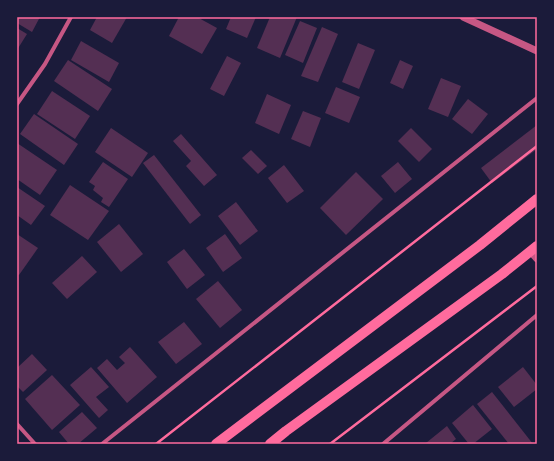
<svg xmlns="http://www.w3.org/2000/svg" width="554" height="461" viewBox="0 0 554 461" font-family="Ubuntu,sans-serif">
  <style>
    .building { fill: #542f53 }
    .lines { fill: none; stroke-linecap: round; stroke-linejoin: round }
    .path { stroke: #ff6b9d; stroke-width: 2.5 }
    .minor { stroke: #c65784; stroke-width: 4 }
    .tertiary { stroke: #c65784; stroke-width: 7 }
    .primary { stroke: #ff6b9d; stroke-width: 10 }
    .neatline { fill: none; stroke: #ff6b9d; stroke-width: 1.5 }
  </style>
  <rect width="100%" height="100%" fill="#1b1b3a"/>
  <g class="building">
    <path d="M17,17H40L32,32L17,23Z"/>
    <path d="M97,17H127L112,43L90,30Z"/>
    <path d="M179,17H197L217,28L202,54L169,36Z"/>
    <path d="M231,17H256L247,38L226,29Z"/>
    <path d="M270,17H297L280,58L257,48Z"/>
    <path d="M300,21L317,28L303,63L285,55Z"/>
    <path d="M322,27L338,34L318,82L301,76Z"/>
    <path d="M17,28L27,34L17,50Z"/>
    <path d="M81,41L119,63L109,82L71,60Z"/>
    <path d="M358,43L375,50L359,89L342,82Z"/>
    <path d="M227,56L241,63L224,96L210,89Z"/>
    <path d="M68,60L112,89L98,111L54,81Z"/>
    <path d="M400,60L413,66L403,89L390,83Z"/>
    <path d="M441,78L461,86L448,117L428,109Z"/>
    <path d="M336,87L360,97L349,123L325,113Z"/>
    <path d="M52,91L90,116L75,139L37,114Z"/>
    <path d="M267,94L291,105L279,134L255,123Z"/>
    <path d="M468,99L488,114L472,134L452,119Z"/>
    <path d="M303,111L321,118L310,147L291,139Z"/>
    <path d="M34,114L78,144L64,165L20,134Z"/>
    <path d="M537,125V149L492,183L481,168Z"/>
    <path d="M111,128L148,153L132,177L95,152Z"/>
    <path d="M411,128L432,149L419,162L398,141Z"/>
    <path d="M181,134L217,175L204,186L186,166L191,161L173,141Z"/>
    <path d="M17,143L57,170L40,195L17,179Z"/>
    <path d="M251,150L267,166L258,174L242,158Z"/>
    <path d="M154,155L201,215L190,224L143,163Z"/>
    <path d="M103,162L128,179L109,207L101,202L103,198L93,190L95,186L89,182Z"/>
    <path d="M398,162L412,179L395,193L381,176Z"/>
    <path d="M284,165L304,191L287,203L268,178Z"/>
    <path d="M356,172L383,199L346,235L320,208Z"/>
    <path d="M70,185L109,211L88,240L50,215Z"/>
    <path d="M17,187L45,206L31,225L17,215Z"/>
    <path d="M236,202L258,231L240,245L218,216Z"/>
    <path d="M119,224L143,254L121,272L97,242Z"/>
    <path d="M17,234L38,248L19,275L17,274Z"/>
    <path d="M225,234L242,258L223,272L206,248Z"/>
    <path d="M184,249L205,275L187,289L167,262Z"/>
    <path d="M82,256L97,272L67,299L52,283Z"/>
    <path d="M218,281L242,310L220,328L196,299Z"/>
    <path d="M184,322L202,344L176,364L158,342Z"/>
    <path d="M130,347L157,377L127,403L97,368L107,359L117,370L125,363L119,357Z"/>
    <path d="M32,354L47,370L23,392L17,386V368Z"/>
    <path d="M91,367L109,387L96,397L108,410L99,418L70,385Z"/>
    <path d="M523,367L537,385V389L514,407L498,387Z"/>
    <path d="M52,375L80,405L52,430L25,399Z"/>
    <path d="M492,392L533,444H509L477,404Z"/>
    <path d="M473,405L492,429L473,444H469L452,423Z"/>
    <path d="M82,412L97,428L78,444H69L59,432Z"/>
    <path d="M447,426L456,439L450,444H427L426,443Z"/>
  </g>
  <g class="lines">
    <g class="path">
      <path d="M156,444L537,146"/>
      <path d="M330,444L537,286"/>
    </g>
    <g class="minor">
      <path d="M17,104L45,64L71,17"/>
      <path d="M17,424L35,444"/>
      <path d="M102,444L537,98"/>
      <path d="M383,444L537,315"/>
    </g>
    <g class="tertiary">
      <path d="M463,17L537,51"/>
      <path d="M530,251L537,259"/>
    </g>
    <g class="primary">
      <path d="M216,444L480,245L537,199"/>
      <path d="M270,444L286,431L502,274L537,246"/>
    </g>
  </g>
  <rect width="554" height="461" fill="none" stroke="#1b1b3a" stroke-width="36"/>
  <rect x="18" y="18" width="518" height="425" class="neatline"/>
</svg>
